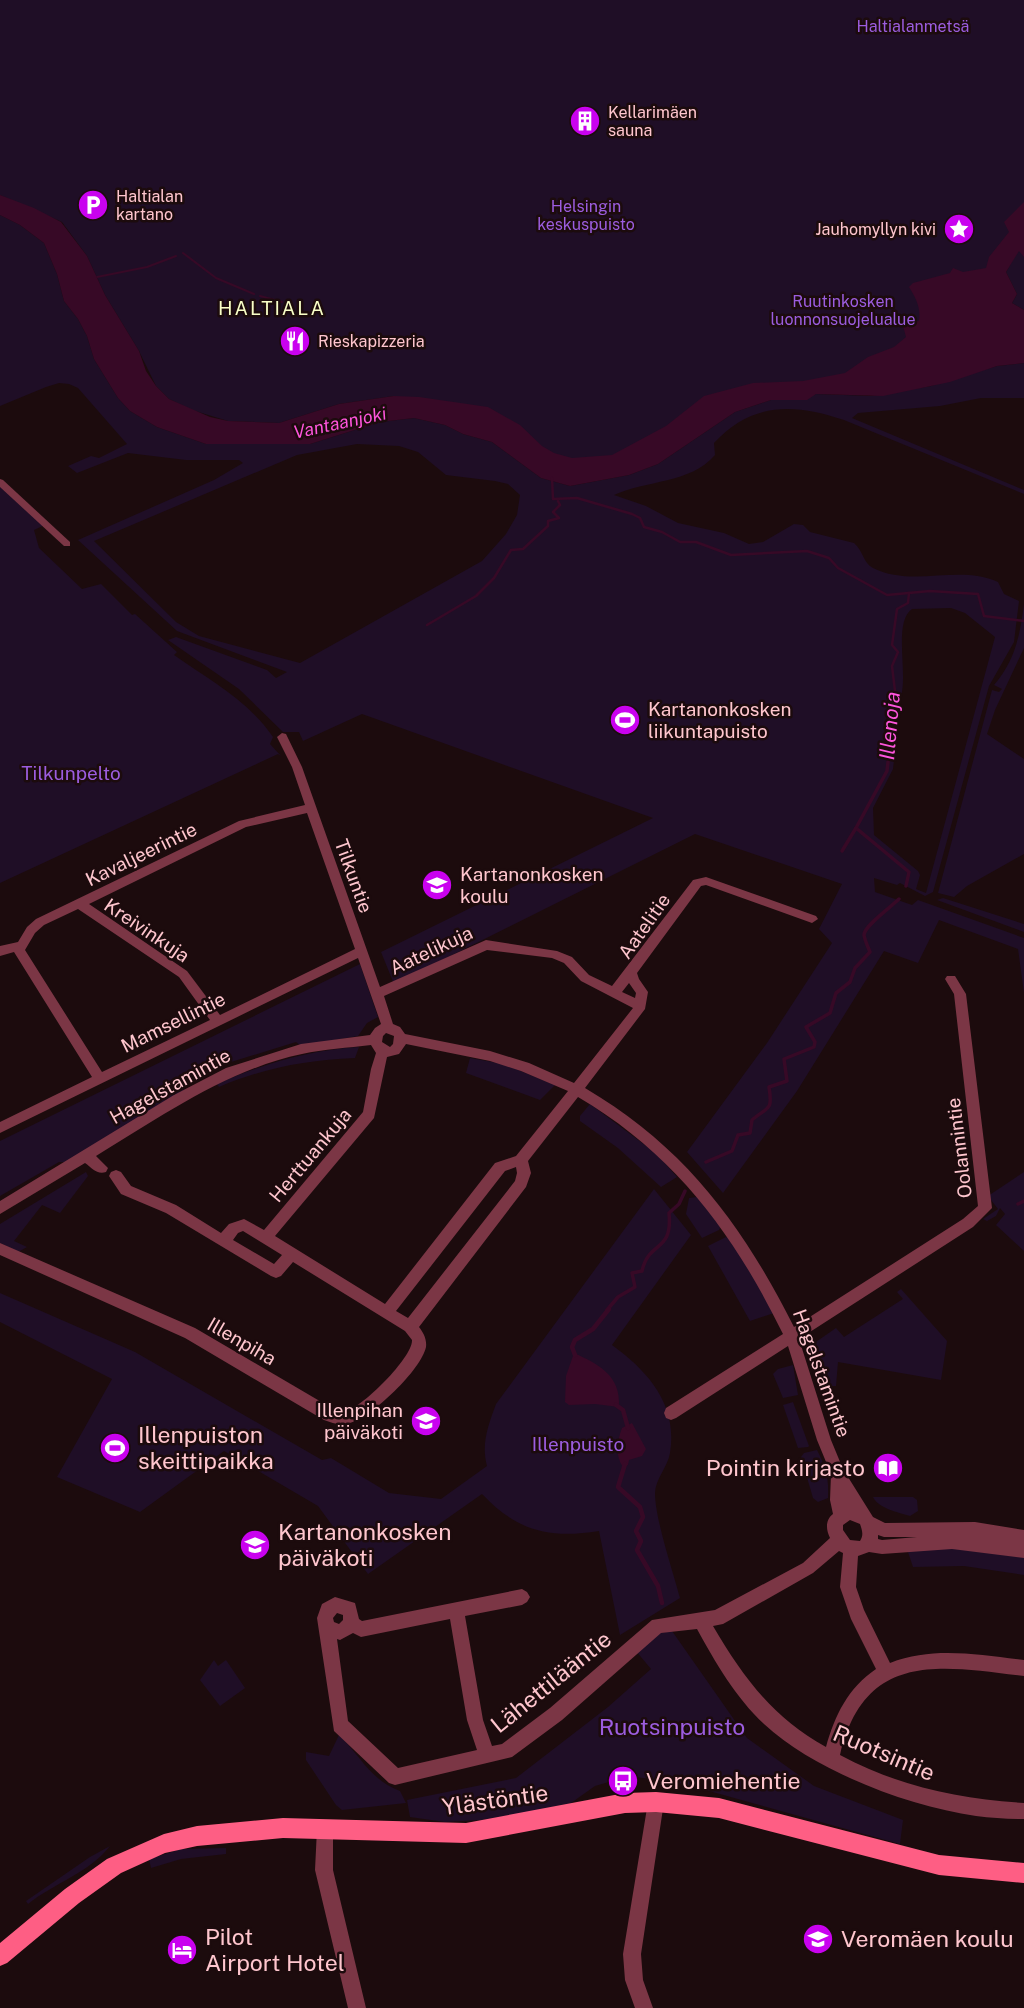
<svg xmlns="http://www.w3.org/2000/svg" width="1024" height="2008" viewBox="0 0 1024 2008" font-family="'Public Sans',sans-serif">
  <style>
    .green { fill: #1f0e26; fill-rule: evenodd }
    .water { fill: #370926 }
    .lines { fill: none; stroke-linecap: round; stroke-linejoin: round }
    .stream-far3 { stroke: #370926; stroke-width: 2 }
    .stream-far2 { stroke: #370926; stroke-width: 2.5 }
    .stream-far1 { stroke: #370926; stroke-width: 3.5 }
    .stream { stroke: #370926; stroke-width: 4.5 }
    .street { fill: #7b3645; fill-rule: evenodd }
    .secondary { fill: #fe5e84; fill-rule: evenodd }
    .labels { text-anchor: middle; stroke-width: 5; stroke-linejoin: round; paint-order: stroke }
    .far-park-label { font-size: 16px; fill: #9c5ddf; stroke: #1c0b0d }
    .far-poi-label { font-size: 16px; fill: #ffc6ce; stroke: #1c0b0d; text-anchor: start }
    .far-water-label { font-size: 18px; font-style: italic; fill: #fe55dc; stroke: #1c0b0d }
    .far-quarter-label { font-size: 19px; letter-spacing: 2px; fill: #f9ffc8; stroke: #1c0b0d }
    .poi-label { font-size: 19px; fill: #ffc6ce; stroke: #1c0b0d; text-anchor: start }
    .park-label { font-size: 19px; fill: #9c5ddf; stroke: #1c0b0d }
    .street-label { font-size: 19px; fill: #ffc6ce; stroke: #1c0b0d }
    .water-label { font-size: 21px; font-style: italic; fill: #fe55dc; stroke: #1c0b0d }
    .near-poi-label { font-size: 23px; fill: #ffc6ce; stroke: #1c0b0d; text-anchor: start }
    .near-street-label { font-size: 23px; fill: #ffc6ce; stroke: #1c0b0d }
    .near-park-label { font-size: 23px; fill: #9c5ddf; stroke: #1c0b0d }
  </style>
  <rect width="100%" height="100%" fill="#1c0b0d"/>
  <g class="green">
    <path d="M0,0H1024V227L1005,252L894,369L802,386L585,470L394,396L339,404L279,423L228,421L192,410L169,399L156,386L139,351L105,295L87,256L62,222L0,195Z"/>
    <path d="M0,215L20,225L44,243L57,274L64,301L78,319L87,336L94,359L118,398L130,411L157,427L206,444H310L380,422L414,418L445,425L463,434L492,442L541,478L570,486L629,475L658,464L735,412L771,400H801L816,394L871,396L931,386L997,366L1024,363V398H981L940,406L858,413L852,418L1024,490V494L844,420C794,403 752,402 714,443L715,455C690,484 646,480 614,495L646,506L678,523L724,533L749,544L763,542L794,524L803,525L810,532L854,543C863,550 863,563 873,568C913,588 959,564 998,582L1004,594L1019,601L1014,642L989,686L933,892L925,896L900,883L897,885L874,878L875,892L912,905L918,900L1024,938V993L1018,949L939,920L918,963L884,951L797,1091L723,1193L687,1152L767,1043L832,943L819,929L842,884L695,834L394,984L381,952L653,818L362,714L303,741L299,732H283L239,689L168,640L176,637L267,670L276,678L287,672L177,631L78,540L214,480L243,463L239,460H186L128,453L77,473L68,466L91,456L99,458L127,444L78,388L69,384L59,383L46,387L0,406ZM357,444L399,446L418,452L446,475L495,481L508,484L520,495L517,515L506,534L482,561L300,663L199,636L176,622L94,541L297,455ZM951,608L965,613L995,637L926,893L916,889L920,875L918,871L874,835L873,808L893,769L901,696C908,673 893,622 912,609Z"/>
    <path d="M1024,240V310L1012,303L1017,294L1006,272Z"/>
    <path d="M0,479L49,523L34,530L39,548L82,589L101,584L132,615L135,614L177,652L174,655C209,680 248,700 273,737L270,744L281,756L278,754L0,883Z"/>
    <path d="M1024,604V648L995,710L987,734L1024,759V854L967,886L954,897L938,893L992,690L999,692L1002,689L994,685C1015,661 1020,635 1024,604Z"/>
    <path d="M943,898L1024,924V932L937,900Z"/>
    <path d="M360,964L378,1017L367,1023L358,1036L301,1046L296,1042L231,1062L185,1084L183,1092L66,1162H59L0,1196V1141Z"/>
    <path d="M359,1047L355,1058C306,1060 264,1068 219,1087L217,1084C262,1064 309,1050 359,1047Z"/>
    <path d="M470,1058L504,1064L555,1085L540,1100L466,1073Z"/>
    <path d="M590,1104L657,1154L677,1177L661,1187L618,1148L580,1121V1116Z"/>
    <path d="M86,1172L88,1176L60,1213L42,1205L14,1241L27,1247L18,1252L0,1243V1224Z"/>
    <path d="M1024,1172V1251L996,1225L1005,1214L1000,1208L996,1216L987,1221L983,1219L998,1209L988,1196Z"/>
    <path d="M654,1189L691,1235L612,1345C648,1371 678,1405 670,1453C668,1466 655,1480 655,1493C655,1519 673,1571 680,1598L620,1635L599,1531C549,1539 517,1531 482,1494L368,1574L318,1506L224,1451L140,1512L57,1477L112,1379L0,1322V1293L135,1352L322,1460L331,1458L389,1493L441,1499L487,1466C481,1444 488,1426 496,1404Z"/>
    <path d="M697,1197L721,1226L719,1230L702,1238L686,1214L689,1198Z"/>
    <path d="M726,1237L733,1240L774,1313L750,1321L708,1246Z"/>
    <path d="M901,1289L947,1341L941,1380L838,1362L836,1386H828L813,1344L836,1328L844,1337L903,1299L897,1292Z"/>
    <path d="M793,1365L798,1395L783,1398L773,1374L778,1369Z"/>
    <path d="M793,1402L809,1446L808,1447L798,1448L783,1405Z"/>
    <path d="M817,1450C826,1467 829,1479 828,1498L818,1502L813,1498L801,1457L804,1453Z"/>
    <path d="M873,1497H913L917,1500L918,1511L910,1516C897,1512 878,1508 873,1497Z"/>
    <path d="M949,1547L1024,1555V1575L964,1566L913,1567L907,1549Z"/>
    <path d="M672,1631L747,1738L814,1786L903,1820L900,1844L684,1784L629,1776L595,1786L571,1803L519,1814L481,1820L445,1822L410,1817L407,1800L516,1778L608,1707L651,1669L636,1651L660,1633Z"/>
    <path d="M214,1660L218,1666L226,1660L245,1688L220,1706L200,1680Z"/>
    <path d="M339,1735C360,1755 370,1780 400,1791L406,1803L342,1810L336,1805L306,1760V1752L329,1756Z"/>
    <path d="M110,1846C89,1873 54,1883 28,1904L26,1901L90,1857Z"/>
    <path d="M226,1848V1854L181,1859L151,1868L149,1859L181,1849Z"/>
  </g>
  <g class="water">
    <path d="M0,195L34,208L61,222L87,256L105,295L139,351L146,371L156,386L169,399L210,417L228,421L279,423L339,404L394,396L419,397L488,407L520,425L542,446L554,453L572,458L612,455L666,426L704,396L753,383L803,381L845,373L868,357L894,347L906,337L902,322L919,321C921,308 916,298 909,287L913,283L950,273L953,268L963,272L986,268L989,257L1009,232L1004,222L1024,202V257L1019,251L1006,272L1017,294L1012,303L1024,310V363L997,366L950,382L883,396L816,394L807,400H771L735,412L658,464L629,475L570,486L541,478L492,442L463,434L445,425L414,418L380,422L310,444H206L157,427L130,411L118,398L94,359L87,336L78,319L64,301L57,274L44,243L20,225L0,215Z"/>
    <path d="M574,1353C598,1364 621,1375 619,1407L595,1404L569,1405L565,1402L566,1376Z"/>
    <path d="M632,1423L646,1449L642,1456L629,1460L628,1465L623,1467C615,1456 617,1441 622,1428Z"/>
  </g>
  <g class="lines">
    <g class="stream-far3">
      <path d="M183,253L216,278L254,294"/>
      <path d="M97,277L147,267L176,256"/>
      <path d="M260,296L282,302"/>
    </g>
    <g class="stream-far2">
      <path d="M552,478L553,499L577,498L632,514L640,518L644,527L662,532L680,542H696L731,555L807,551L829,558L838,568L887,595L930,591L978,594L984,616L1024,621"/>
      <path d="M427,625L476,596L494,578L511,550L523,549L548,526V521L559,518L553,512L560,505L558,501"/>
      <path d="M888,764L895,691L892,666L898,652L892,645L897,609L908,603L909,593"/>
    </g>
    <g class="stream-far1">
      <path d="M888,762L887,771L856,828L909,872L906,886"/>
      <path d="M842,851L856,828"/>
      <path d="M706,1162L732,1151L738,1135L750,1133L752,1120C768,1106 773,1112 769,1087L787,1081L784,1059L814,1047L815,1042L806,1027L830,1013L836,993L850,982L855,968L870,952C868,947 865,941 864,935C864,926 891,907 899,899"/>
      <path d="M1018,1204L1024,1201"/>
      <path d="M607,1310L618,1297L635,1287L632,1273L642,1271C649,1240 673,1253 669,1213L679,1204L685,1191"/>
    </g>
    <g class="stream">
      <path d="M575,1355L572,1347L575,1340L593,1329L609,1309"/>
      <path d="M616,1405L623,1410L628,1428"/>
      <path d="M625,1464L618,1487L640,1507L643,1517L636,1531L641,1541L637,1550L658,1586L662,1603"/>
    </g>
    <g class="street">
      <path d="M0,479L3,480L70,542V546H64L0,487Z"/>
      <path d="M282,733L286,734L302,767L380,987L486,940L557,951L572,957L589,975L612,986L693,880L706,877L816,916L818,919L812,923L706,885L701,886L637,973L639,979L648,992L645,1009L585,1088C685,1147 742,1224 794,1327L963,1219L978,1206L954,994L945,979L947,976H955L966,994L992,1208L973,1227L799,1339L831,1440L843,1469L873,1517L885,1523L975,1522L1024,1530V1558L952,1549L882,1554L869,1552L858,1556L856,1587L864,1610L890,1663C934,1646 978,1655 1024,1660V1676C940,1666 865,1650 840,1755C897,1786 960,1799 1024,1803V1819C1008,1819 992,1818 976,1816C907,1806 815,1771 764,1724C736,1698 715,1662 697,1629L661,1633L562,1720L512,1757L395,1785L389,1783L334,1731L317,1618L322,1604L335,1597L355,1603L359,1619L362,1621L522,1589L527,1592L530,1597L527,1602L522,1605L465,1616L483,1720L492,1746L502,1744L550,1708L652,1620L715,1610L803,1563L830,1538C826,1530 825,1520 833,1514L830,1500L831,1474L817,1440L788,1346L676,1418L671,1420L666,1418L664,1413L666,1408L783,1334C734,1234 675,1154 578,1097L528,1161L531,1173L526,1187L419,1327C423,1332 427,1339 426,1347C421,1370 373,1416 350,1423C341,1426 332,1423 324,1420L185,1338L0,1255V1243L195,1328L335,1410C338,1410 343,1411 346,1411C363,1407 413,1357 412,1340L405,1331L293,1262L281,1276L276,1278L271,1276L166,1213L121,1194L109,1176L111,1172L116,1170L121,1172L131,1186L176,1205L221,1233L229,1224L244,1219L264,1230L363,1112L371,1069L376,1053L371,1045C348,1048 324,1049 302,1054C226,1070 161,1117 96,1156L108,1168L106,1172C97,1175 92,1168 85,1163L0,1214V1201L174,1095L226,1068L301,1044L370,1035L375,1028L381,1024L358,958L0,1133V1122L92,1077L14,952L0,956V946L18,942L27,927L36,919L239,821L305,805L292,767L277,737ZM307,813L355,949L220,1015L187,971L89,904L246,827ZM78,909L179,977L210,1020L102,1072L25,950L35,933L44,925ZM487,950L552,958L564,963L581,981L633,1008L574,1083L529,1063L490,1051L405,1034L400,1027L393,1024L384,996ZM629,983L636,993L635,998L622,992ZM386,1033L394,1036L393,1044L390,1047L382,1042L383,1036ZM406,1044L490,1061L521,1071L568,1091L516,1156L495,1163L385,1304L275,1236L374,1118L387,1057L399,1054ZM516,1167L517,1173L515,1181L408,1318L396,1311L505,1171ZM243,1231L282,1255L274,1264L233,1240L238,1233ZM850,1520L860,1524C862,1530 864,1535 860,1541L850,1540L843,1530V1525ZM878,1535L884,1537H917L882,1540L878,1539ZM839,1551L843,1553L840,1587L851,1619L876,1669C848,1688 835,1715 826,1747C773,1718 743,1677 713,1626L723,1624L813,1573ZM337,1613L343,1615V1620L339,1624L334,1622L333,1618ZM450,1619L467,1720L477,1750L398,1768L348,1721L337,1639L340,1640L353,1633L361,1637Z"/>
      <path d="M656,1794L662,1796L664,1802L641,1954L643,1980L653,2008H635L625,1980L623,1954L648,1802L650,1796Z"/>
      <path d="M325,1821L331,1823L333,1829V1870L366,2008H348L315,1870L317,1829L319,1823Z"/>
    </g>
    <path class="secondary" d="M656,1792L719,1798L939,1855L1024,1863V1883L939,1875L719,1818L656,1812L625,1813L466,1843L283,1838L197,1846L165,1853L121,1873L79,1903L7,1963L0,1966V1943L65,1889L107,1859L164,1834L197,1826L283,1818L466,1823L625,1793Z"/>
  </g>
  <defs>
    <g id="building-disc" transform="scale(1.575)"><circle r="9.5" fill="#c902ef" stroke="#1c0b0d"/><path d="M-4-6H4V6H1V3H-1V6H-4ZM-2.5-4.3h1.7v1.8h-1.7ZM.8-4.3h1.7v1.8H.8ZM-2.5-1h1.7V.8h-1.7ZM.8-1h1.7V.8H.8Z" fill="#fff"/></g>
    <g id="parking-disc" transform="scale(1.575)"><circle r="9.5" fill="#c902ef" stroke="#1c0b0d"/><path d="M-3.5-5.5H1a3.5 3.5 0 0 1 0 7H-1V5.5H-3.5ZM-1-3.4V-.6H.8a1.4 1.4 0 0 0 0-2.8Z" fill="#fff"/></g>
    <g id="sight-disc" transform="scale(1.575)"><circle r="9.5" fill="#c902ef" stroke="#1c0b0d"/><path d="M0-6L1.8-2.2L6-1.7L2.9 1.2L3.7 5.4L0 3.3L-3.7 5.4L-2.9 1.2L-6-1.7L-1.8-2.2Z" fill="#fff"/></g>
    <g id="restaurant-disc" transform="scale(1.575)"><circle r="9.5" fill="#c902ef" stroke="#1c0b0d"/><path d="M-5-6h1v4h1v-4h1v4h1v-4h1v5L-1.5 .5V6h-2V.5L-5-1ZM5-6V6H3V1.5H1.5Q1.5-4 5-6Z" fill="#fff"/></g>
    <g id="stadium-disc" transform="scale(1.575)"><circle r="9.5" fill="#c902ef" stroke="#1c0b0d"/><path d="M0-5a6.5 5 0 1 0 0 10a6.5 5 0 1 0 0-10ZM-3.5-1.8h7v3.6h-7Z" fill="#fff"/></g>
    <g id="school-disc" transform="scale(1.575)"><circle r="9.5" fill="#c902ef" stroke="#1c0b0d"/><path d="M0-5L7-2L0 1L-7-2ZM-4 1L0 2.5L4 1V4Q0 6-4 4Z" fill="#fff"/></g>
    <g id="library-disc" transform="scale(1.575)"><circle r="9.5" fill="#c902ef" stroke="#1c0b0d"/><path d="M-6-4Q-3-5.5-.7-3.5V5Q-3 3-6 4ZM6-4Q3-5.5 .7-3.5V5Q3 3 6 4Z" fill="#fff"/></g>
    <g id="bus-disc" transform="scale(1.575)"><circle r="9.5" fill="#c902ef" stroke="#1c0b0d"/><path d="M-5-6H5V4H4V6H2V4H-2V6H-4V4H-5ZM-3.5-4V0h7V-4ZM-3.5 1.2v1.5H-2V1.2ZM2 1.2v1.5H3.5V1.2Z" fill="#fff"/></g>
    <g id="hotel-disc" transform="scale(1.575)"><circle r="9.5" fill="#c902ef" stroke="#1c0b0d"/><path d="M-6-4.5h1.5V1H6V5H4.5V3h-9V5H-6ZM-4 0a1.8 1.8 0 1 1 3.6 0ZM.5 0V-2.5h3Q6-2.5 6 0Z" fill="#fff"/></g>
  </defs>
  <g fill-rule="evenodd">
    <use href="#building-disc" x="585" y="121"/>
    <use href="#parking-disc" x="93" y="205"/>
    <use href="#sight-disc" x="959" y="229"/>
    <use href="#restaurant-disc" x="295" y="341"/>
    <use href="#stadium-disc" x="625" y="720"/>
    <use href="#school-disc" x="437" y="885"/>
    <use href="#school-disc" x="426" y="1421"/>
    <use href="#stadium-disc" x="115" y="1448"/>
    <use href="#library-disc" x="888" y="1468"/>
    <use href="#school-disc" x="255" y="1545"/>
    <use href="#bus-disc" x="623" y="1781"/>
    <use href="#school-disc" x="818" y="1939"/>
    <use href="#hotel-disc" x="182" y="1950"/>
  </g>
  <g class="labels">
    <g class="far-park-label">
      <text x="913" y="32">Haltialanmetsä</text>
      <text x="586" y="212">Helsingin<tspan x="586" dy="18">keskuspuisto</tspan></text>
      <text x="843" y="307">Ruutinkosken<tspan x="843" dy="18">luonnonsuojelualue</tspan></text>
    </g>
    <g class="far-poi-label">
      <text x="608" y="118">Kellarimäen<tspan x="608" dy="18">sauna</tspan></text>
      <text x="116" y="202">Haltialan<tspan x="116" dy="18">kartano</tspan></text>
      <text x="936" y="235" text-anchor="end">Jauhomyllyn kivi</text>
      <text x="318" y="347">Rieskapizzeria</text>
    </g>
    <g class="far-water-label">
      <text transform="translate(340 423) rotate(-12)" y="6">Vantaanjoki</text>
    </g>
    <g class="far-quarter-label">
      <text x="272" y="315">HALTIALA</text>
    </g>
    <g class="poi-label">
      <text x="648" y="716">Kartanonkosken<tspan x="648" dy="22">liikuntapuisto</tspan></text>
      <text x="460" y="881">Kartanonkosken<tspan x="460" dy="22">koulu</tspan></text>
      <text x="403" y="1417" text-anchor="end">Illenpihan<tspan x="403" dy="22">päiväkoti</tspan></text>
    </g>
    <g class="park-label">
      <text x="71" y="780">Tilkunpelto</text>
      <text x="578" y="1451">Illenpuisto</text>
    </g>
    <g class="street-label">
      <text transform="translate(141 854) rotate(-26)" y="7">Kavaljeerintie</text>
      <text transform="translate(354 876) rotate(70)" y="7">Tilkuntie</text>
      <text transform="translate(644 926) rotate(-55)" y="7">Aatelitie</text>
      <text transform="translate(147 930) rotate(34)" y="7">Kreivinkuja</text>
      <text transform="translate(431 950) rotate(-25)" y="7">Aatelikuja</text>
      <text transform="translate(173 1022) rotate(-26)" y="7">Mamsellintie</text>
      <text transform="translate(170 1086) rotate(-29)" y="7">Hagelstamintie</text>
      <text transform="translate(959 1148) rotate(-97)" y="7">Oolannintie</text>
      <text transform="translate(310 1155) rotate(-50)" y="7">Herttuankuja</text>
      <text transform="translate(242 1341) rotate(30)" y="7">Illenpiha</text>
      <text transform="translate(822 1373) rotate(70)" y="7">Hagelstamintie</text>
    </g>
    <g class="water-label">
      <text transform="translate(890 726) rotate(-85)" y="7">Illenoja</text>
    </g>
    <g class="near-poi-label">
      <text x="138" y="1443">Illenpuiston<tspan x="138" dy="26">skeittipaikka</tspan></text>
      <text x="865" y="1476" text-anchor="end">Pointin kirjasto</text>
      <text x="278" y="1540">Kartanonkosken<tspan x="278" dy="26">päiväkoti</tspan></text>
      <text x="646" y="1789">Veromiehentie</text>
      <text x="205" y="1945">Pilot<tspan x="205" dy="26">Airport Hotel</tspan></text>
      <text x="841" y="1947">Veromäen koulu</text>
    </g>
    <g class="near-street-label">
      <text transform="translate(551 1682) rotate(-39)" y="8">Lähettilääntie</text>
      <text transform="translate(884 1753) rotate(23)" y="8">Ruotsintie</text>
      <text transform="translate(495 1800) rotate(-8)" y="8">Ylästöntie</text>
    </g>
    <g class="near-park-label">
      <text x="672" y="1735">Ruotsinpuisto</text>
    </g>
  </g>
</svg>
